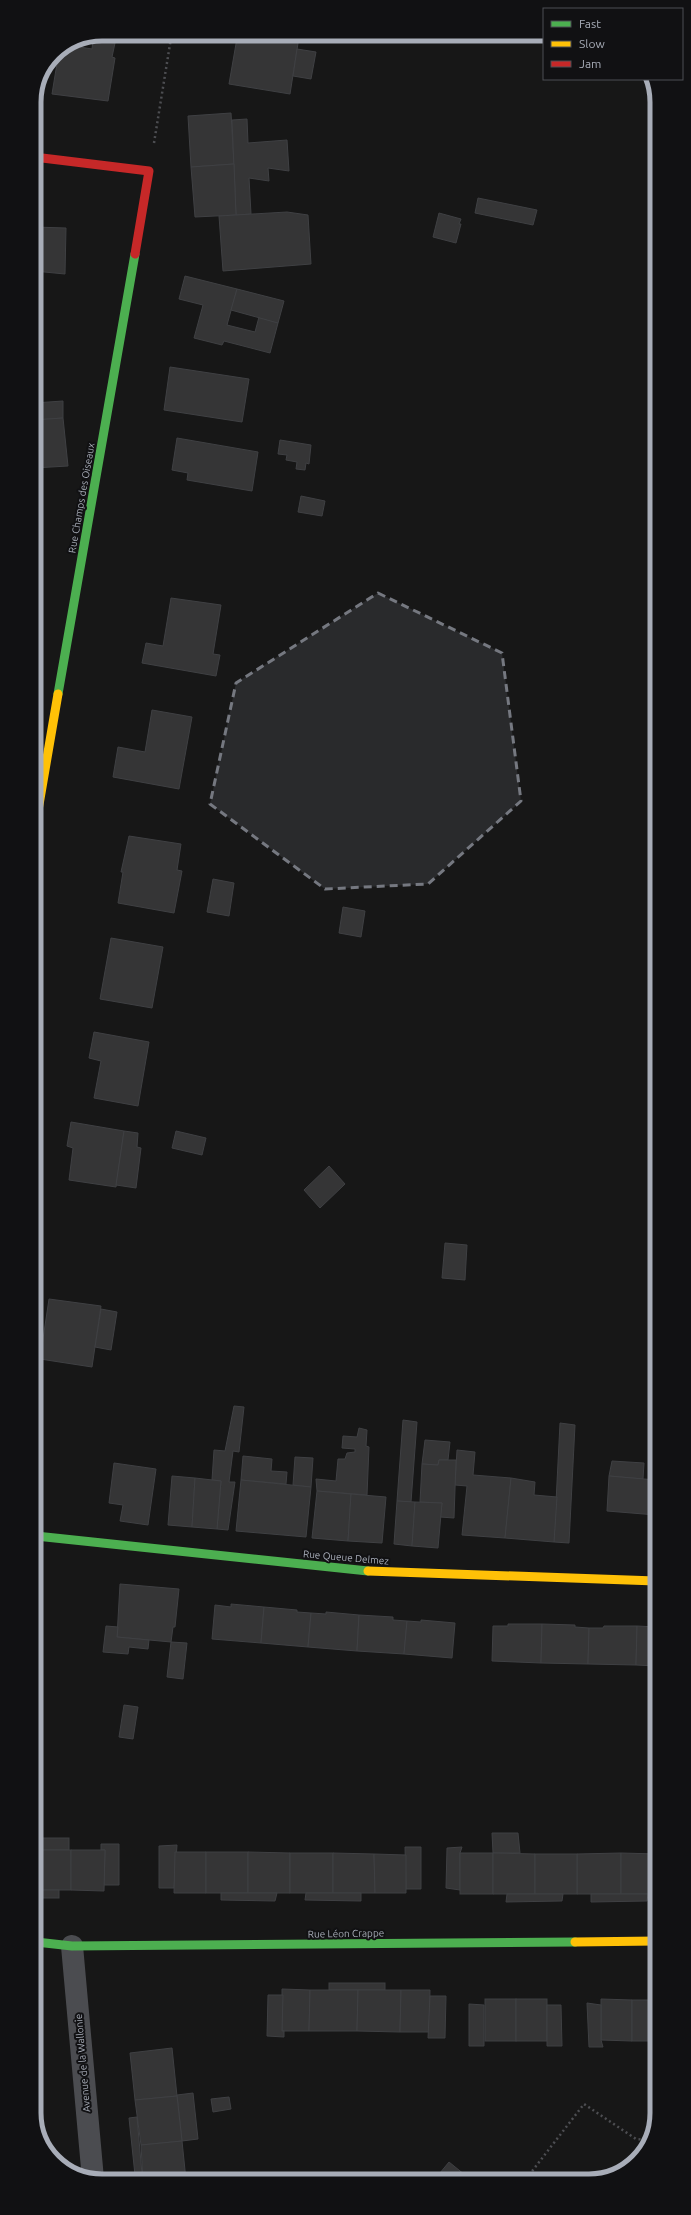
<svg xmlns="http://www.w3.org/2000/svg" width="691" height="2215" viewBox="0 0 691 2215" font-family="Ubuntu,sans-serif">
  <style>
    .building { fill: #353536; stroke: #3f4043 }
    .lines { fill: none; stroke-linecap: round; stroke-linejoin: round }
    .path { stroke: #4d4e52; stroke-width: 2.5; stroke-dasharray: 2 3; stroke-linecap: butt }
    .street { stroke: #4b4c50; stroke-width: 22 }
    .fast { stroke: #4caf50; stroke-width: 9 }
    .slow { stroke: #ffc107; stroke-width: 9 }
    .jam { stroke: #c62828; stroke-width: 9 }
    .marked { fill: #757880; fill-opacity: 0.2; stroke: #757880; stroke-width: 3; stroke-dasharray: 8 5; stroke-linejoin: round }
    .labels { text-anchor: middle; stroke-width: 4; stroke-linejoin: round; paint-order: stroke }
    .street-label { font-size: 10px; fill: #a8adb8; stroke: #111113 }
    .rim { fill: none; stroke: #a8adb8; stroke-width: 5 }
  </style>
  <rect width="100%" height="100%" fill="#171717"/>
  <g class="building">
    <path d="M299,37L290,94L229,84L237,38Z"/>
    <path d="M93,40L115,43L112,57L115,58L108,101L52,94L59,51L67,45L92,49Z"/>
    <path d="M297,49L316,52L311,79L293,76Z"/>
    <path d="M231,113L234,164L191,167L188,116Z"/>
    <path d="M247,119L248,143L287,140L289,171L268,168L269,181L249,178L251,214L236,215L232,120Z"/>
    <path d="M234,164L236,215L195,217L191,167Z"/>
    <path d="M478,198L537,210L533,225L475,213Z"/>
    <path d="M287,212L308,215L311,264L223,271L219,216Z"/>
    <path d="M439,213L461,219L459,224H461L456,243L433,237Z"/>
    <path d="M34,227L66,228L65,274L34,271Z"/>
    <path d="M185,276L237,289L227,325L255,332L259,317L278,323L270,353L224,341L222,345L194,338L203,305L179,299Z"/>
    <path d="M237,289L284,301L278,323L231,310Z"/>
    <path d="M170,367L249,379L242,422L164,410Z"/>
    <path d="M63,401V418L34,420V403Z"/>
    <path d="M63,418L68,466L34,468V420Z"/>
    <path d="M177,438L258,452L252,491L187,480L188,473L172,470Z"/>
    <path d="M280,440L311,445L309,464L306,463L305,470L296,469L297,462L286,460L287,455L278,454Z"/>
    <path d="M301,496L325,501L322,516L298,512Z"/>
    <path d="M171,598L221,605L213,654L220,655L216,676L142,663L146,643L163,646Z"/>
    <path d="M152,710L192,717L179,789L113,777L118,747L145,752Z"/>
    <path d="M129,836L181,844L177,870L182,871L174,913L118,903L123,872H121Z"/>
    <path d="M213,879L234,883L229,916L207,912Z"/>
    <path d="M343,907L365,911L361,937L339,933Z"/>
    <path d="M111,938L163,947L152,1008L100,999Z"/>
    <path d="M94,1032L149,1042L138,1106L94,1098L101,1061L89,1058Z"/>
    <path d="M71,1122L124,1131L116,1187L69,1180L73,1148L67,1146Z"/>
    <path d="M124,1131L138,1133L137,1147L141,1148L136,1188L116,1185Z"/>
    <path d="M176,1131L206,1138L202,1155L172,1148Z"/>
    <path d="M329,1166L345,1184L320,1208L304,1190Z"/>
    <path d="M445,1243L467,1245L465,1280L442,1278Z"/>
    <path d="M49,1299L101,1306L92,1367L40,1359Z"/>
    <path d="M101,1309L117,1312L111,1350L95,1347Z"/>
    <path d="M234,1406L244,1407L239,1452L233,1451L229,1482H235L228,1530L217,1529L221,1481L212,1480L214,1450L225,1451Z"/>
    <path d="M403,1420L417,1422L411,1502L397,1501Z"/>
    <path d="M560,1423L575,1425L569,1543L554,1542Z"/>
    <path d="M359,1428L367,1430L366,1446L369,1447L367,1495L317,1491L316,1479L336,1481L338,1459H345L347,1453L355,1452V1449L342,1448L343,1436L357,1437Z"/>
    <path d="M425,1440L450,1442L448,1460H439L438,1465L422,1464Z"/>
    <path d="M457,1450L475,1452L473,1475L511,1478L505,1538L462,1535L467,1486L455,1485Z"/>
    <path d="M243,1456L272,1459L271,1471L287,1472L286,1484L241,1480Z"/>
    <path d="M295,1457L313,1458L311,1487L293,1485Z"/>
    <path d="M439,1460H456L454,1518L440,1517L442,1503L420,1502L422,1464L438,1465Z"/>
    <path d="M612,1461L644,1463L643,1479L609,1476Z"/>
    <path d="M114,1463L156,1469L148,1525L120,1521L123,1505L109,1503Z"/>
    <path d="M172,1476L195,1478L192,1527L168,1525Z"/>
    <path d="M609,1476L656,1480V1515L607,1511Z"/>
    <path d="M195,1478L221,1481L217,1529L192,1527Z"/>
    <path d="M511,1478L535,1482L534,1495L557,1497L554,1542L505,1538Z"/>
    <path d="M241,1480L311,1487L306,1537L236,1531Z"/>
    <path d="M317,1491L351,1494L348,1541L312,1538Z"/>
    <path d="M351,1494L386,1497L382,1543L348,1541Z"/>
    <path d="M397,1501L415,1502L412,1546L394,1544Z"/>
    <path d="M415,1502L442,1503L438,1548L412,1546Z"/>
    <path d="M120,1584L179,1589L175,1627H173L171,1642L117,1637Z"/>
    <path d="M231,1604L264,1607L261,1643L212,1639L215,1605L231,1607Z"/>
    <path d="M264,1607L297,1610V1612L311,1613L308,1647L261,1643Z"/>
    <path d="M326,1612L359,1615L357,1651L308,1647L311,1613L326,1614Z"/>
    <path d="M359,1615L393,1617V1620L407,1621L404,1654L357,1651Z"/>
    <path d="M421,1620L455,1623L452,1658L404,1654L407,1621L421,1622Z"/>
    <path d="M508,1624H542L541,1663L492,1661L493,1626H508Z"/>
    <path d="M542,1624L575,1625V1627L589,1628L588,1664L541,1663Z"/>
    <path d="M106,1626L118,1627L117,1637L149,1640L148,1649L129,1647L128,1654L103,1652Z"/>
    <path d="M604,1626H637L636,1665L588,1664L589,1628H603Z"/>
    <path d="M637,1626L656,1627V1666L636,1665Z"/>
    <path d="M171,1642L187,1643L183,1679L167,1677Z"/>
    <path d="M124,1705L138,1707L133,1739L119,1737Z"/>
    <path d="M492,1833H518L520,1853H493Z"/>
    <rect x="36" y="1838" width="33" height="12"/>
    <path d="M101,1844H119V1885H104L105,1850H101Z"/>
    <path d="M177,1845L174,1888H159V1846Z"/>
    <path d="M405,1847H421V1889H406Z"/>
    <path d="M462,1847L460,1853V1890L446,1888L447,1848Z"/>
    <rect x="36" y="1850" width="35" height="40"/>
    <path d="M71,1850H105L104,1891L71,1890Z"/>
    <path d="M175,1852H206V1893H174Z"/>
    <rect x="206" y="1852" width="42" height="41"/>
    <path d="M248,1852L290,1853V1893H248Z"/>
    <rect x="290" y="1853" width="43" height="40"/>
    <path d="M333,1853L374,1854L375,1893H333Z"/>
    <rect x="460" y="1853" width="33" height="41"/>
    <path d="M493,1853L535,1854V1894H493Z"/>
    <path d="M621,1853V1894H577V1854Z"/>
    <path d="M621,1853L657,1854V1894H621Z"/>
    <path d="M374,1854L406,1855V1893H375Z"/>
    <rect x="535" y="1854" width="42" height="40"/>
    <rect x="36" y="1890" width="23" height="8"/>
    <path d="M221,1893H277L275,1901L221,1900Z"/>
    <path d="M306,1893H361V1901L305,1900Z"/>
    <path d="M507,1894H563L562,1901L506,1902Z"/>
    <path d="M591,1894H648L647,1901L591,1902Z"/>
    <rect x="329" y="1983" width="56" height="7"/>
    <path d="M282,1989L310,1990L309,2031H282Z"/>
    <path d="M310,1990H358L357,2031H309Z"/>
    <path d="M358,1990H401L400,2032L357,2031Z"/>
    <path d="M401,1990H430L429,2032H400Z"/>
    <path d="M268,1995H283L282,2031H284V2037L267,2036Z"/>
    <path d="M430,1996H446L445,2038H428Z"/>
    <rect x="485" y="1999" width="31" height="42"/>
    <rect x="516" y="1999" width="31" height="42"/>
    <path d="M601,1999L632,2000V2041L601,2040Z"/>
    <rect x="632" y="2000" width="25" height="41"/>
    <path d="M587,2003L601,2005V2040L603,2047H589Z"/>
    <path d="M469,2004L484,2005V2046H469Z"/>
    <path d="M547,2005H561L562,2046H547Z"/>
    <path d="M172,2048L177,2096L135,2100L130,2053Z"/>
    <path d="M193,2093L198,2139L182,2141L177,2095Z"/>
    <path d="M177,2096L182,2141L141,2145L135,2100Z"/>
    <path d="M229,2097L231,2109L213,2112L211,2099Z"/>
    <path d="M137,2117L142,2174L135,2175L129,2118Z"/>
    <path d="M182,2141L186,2180L143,2181L141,2145Z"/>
    <path d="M449,2162L470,2179H435Z"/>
  </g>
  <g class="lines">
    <g class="path">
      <path d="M154,143L171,38"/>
      <path d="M526,2179L584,2104L636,2139L648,2140"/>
    </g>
    <path class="street" d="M72,1946L93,2179"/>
    <g class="fast">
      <path d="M58,694L135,254"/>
      <path d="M36,1536L368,1571"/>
      <path d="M36,1942L72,1946L575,1942"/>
    </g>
    <g class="slow">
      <path d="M35,828L58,694"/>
      <path d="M368,1571L656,1581"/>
      <path d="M575,1942L657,1941"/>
    </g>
    <path class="jam" d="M34,157L149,171L135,254"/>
  </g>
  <path class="marked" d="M378,593L502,653L521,801L428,884L325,889L210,804L236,683Z"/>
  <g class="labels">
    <g class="street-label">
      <text transform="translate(81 498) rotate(-80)" y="4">Rue Champs des Oiseaux</text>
      <text transform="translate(346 1557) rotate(5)" y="4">Rue Queue Delmez</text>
      <text transform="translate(346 1933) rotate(-1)" y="4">Rue Léon Crappe</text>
      <text transform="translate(82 2063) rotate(-95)" y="4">Avenue de la Wallonie</text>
    </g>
  </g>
  <path d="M0 0H691V2215H0ZM102 41H589A61 61 0 0 1 650 102V2113A61 61 0 0 1 589 2174H102A61 61 0 0 1 41 2113V102A61 61 0 0 1 102 41Z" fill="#111113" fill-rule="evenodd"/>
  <path class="rim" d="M102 41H589A61 61 0 0 1 650 102V2113A61 61 0 0 1 589 2174H102A61 61 0 0 1 41 2113V102A61 61 0 0 1 102 41Z"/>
  <rect x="543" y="8" width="140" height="72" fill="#111113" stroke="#4d4f55"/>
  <rect x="551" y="21" width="20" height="6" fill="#4caf50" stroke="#4d4f55"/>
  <text x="579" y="28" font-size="12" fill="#a8adb8">Fast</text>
  <rect x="551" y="41" width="20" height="6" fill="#ffc107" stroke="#4d4f55"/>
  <text x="579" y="48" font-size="12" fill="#a8adb8">Slow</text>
  <rect x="551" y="61" width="20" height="6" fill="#c62828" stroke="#4d4f55"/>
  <text x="579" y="68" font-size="12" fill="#a8adb8">Jam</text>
</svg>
